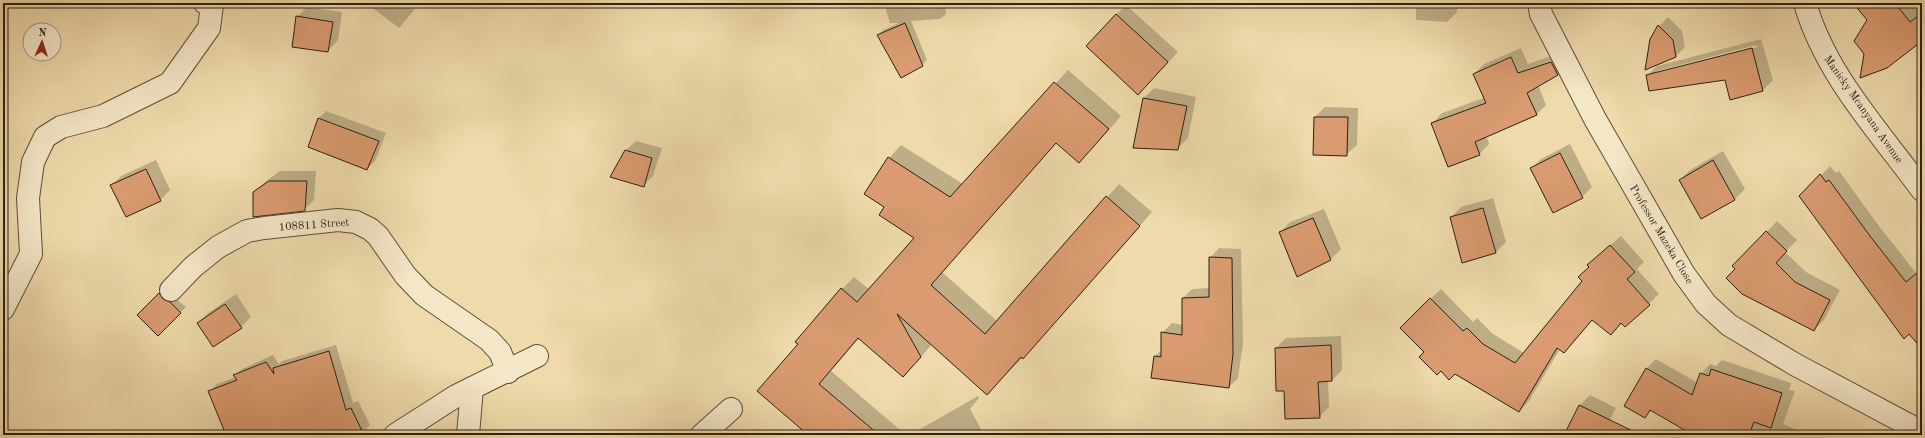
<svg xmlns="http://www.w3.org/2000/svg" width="1925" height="438" viewBox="0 0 1925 438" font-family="'Old Standard TT',serif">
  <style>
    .shadow { fill: #0003; fill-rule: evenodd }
    .building { fill: #d99b6f; stroke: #2c2014 }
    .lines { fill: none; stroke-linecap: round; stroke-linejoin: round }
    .minor-casing { stroke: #5c4e3a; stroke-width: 24 }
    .minor { stroke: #f4e7c8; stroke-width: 22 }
    .labels { text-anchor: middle; stroke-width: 3.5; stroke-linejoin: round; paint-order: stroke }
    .street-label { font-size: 11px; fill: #2c2014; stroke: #f4e7c8 }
  </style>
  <rect width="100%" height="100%" fill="#eedaaa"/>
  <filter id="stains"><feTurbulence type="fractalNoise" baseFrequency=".005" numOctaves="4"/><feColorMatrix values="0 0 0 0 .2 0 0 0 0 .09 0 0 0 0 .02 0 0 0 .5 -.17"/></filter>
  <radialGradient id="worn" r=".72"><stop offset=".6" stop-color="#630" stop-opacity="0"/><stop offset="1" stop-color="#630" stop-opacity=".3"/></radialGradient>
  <g class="shadow">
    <path d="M366,3H420L399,28Z"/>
    <path d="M884,3H945L946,14L940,19L911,21L927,60L922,65L878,35L883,30L899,23H890Z"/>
    <path d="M1416,3H1458L1457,12L1447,22L1416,20Z"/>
    <path d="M1867,3H1922V40L1865,54Z"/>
    <path d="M1126,5L1178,52L1148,84L1116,15Z"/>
    <path d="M307,7L342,12L338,40L328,51L297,17Z"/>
    <path d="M1668,17L1682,31L1685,47L1676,56L1651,40L1659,26Z"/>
    <path d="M1761,39L1773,80L1763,90L1726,79L1647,76L1657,66ZM1756,45L1757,47L1657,73V71Z"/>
    <path d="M1521,48L1528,64L1562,52L1568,64L1558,74L1538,85L1546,105L1536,115L1486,136L1489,144L1479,154L1432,124L1442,113L1484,98L1474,74L1484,64Z"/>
    <path d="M1068,70L1121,116L1092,149L1057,142L942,272L997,321L1119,184L1152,212L1035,345L987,394L932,344L916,363L859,338L831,371L906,435H809L799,344L842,289L854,277L870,290L916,238L886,206L889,158L901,145L963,184Z"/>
    <path d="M1154,88L1196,97L1188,138L1178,148L1144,98Z"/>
    <path d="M1325,107L1358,108L1357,145L1346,155L1315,117Z"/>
    <path d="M326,111L386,133L375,161L367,169L318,119Z"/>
    <path d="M636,141L662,148L653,176L643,186L625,151Z"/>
    <path d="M1570,144L1592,187L1582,197L1531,169L1541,159Z"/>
    <path d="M1723,151L1745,189L1735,199L1701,218L1680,180L1690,170Z"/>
    <path d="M156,160L170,190L160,200L111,186L121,176Z"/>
    <path d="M1830,166L1836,173L1839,171L1879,226L1916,273L1918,271L1922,276V348L1801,196Z"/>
    <path d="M280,171H316L314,200L304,210L254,192L265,182Z"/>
    <path d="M1493,198L1506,242L1496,252L1451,217L1461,207Z"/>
    <path d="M1324,209L1341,249L1331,259L1297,275L1280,233L1290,222Z"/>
    <path d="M1777,221L1797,240L1785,252L1806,272L1840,290L1824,320L1814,330L1734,266Z"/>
    <path d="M1621,236L1644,262L1637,269L1659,294L1625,326L1622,323L1611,334L1593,319L1564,352L1560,349L1529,401L1519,411L1425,352L1401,328L1441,289L1473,322L1477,318L1493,334L1524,353L1583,281L1590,266L1599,255Z"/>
    <path d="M1219,248L1241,249L1243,344L1238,378L1229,387L1155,356L1162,349V333L1172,323L1183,325V298L1192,289L1210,288V258Z"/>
    <path d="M165,289L186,307L158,335L138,315Z"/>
    <path d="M236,294L251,317L241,327L214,346L198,323L208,313Z"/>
    <path d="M1341,336L1342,370L1332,380H1328L1329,407L1319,417L1285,390L1276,348L1286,338Z"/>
    <path d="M336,345L353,403L358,401L370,425L363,432L356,435H227L210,391L217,384L236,377L235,376L242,369L273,355L279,364L282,361Z"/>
    <path d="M1656,359L1698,383L1701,374L1710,364L1716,366L1722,360L1791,383L1789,390L1795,391L1783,424L1807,435H1692V433L1652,410L1645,417L1626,405L1647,368Z"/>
    <path d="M1590,395L1616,408L1602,435H1565L1580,405Z"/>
    <path d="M978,396L979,398L970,409L981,429L976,435H910Z"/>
  </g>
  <g class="building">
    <path d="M1853,3H1895L1910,22L1922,13V41L1887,68L1860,78L1864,54L1854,41L1867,20Z"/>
    <path d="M1116,14L1168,62L1138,95L1086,46Z"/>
    <path d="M296,16L333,22L328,52L292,47Z"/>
    <path d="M905,23L923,66L901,78L877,35Z"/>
    <path d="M1658,25L1673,40L1676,57L1645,70L1650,39Z"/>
    <path d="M1752,48L1763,91L1730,100L1725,80L1649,91L1646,75Z"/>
    <path d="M1511,57L1518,73L1551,62L1558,75L1527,93L1537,115L1475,142L1480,155L1448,167L1431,123L1486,103L1473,74Z"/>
    <path d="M1054,82L1109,129L1079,163L1056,143L931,285L985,334L1106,196L1140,226L1023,359L1021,357L987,395L897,314L921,357L903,377L858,338L819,384L879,435H808L757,391L798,344L795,342L841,288L857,302L914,238L879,215L884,207L864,194L888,157L950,197Z"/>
    <path d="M1143,98L1187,106L1178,150L1133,148Z"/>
    <path d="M1314,117H1348L1347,156L1313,155Z"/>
    <path d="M318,118L379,141L367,170L308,147Z"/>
    <path d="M625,150L652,158L644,187L610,177Z"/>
    <path d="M1560,153L1583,198L1553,213L1530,168Z"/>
    <path d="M1713,160L1735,200L1701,219L1679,180Z"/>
    <path d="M146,169L161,201L126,217L110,185Z"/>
    <path d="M1820,174L1826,182L1829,180L1870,236L1906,282L1922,269V349L1909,334L1904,339L1799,196Z"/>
    <path d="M269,181H307L305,211L253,217V192Z"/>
    <path d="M1483,208L1496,253L1462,263L1450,217Z"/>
    <path d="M1313,218L1331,260L1297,277L1279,232Z"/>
    <path d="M1766,231L1787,251L1776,263L1795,282L1830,300L1814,331L1742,294L1726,278L1735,269L1732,266Z"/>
    <path d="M1610,245L1635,272L1627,279L1650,305L1625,327L1621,323L1611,335L1592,320L1564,353L1557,348L1519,412L1455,374L1449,380L1441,371L1437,375L1419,357L1424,352L1400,328L1430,298L1463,331L1467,328L1483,344L1515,363L1582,281L1578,277L1589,267L1587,265Z"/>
    <path d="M1209,257L1232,258L1233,354L1229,388L1151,378L1154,356L1161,357V332L1182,335V298L1209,297Z"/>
    <path d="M159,293L163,299L170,302L181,313L158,336L137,315Z"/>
    <path d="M225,304L242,328L213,347L197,323Z"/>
    <path d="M1331,345L1332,381L1318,382L1320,418L1285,419L1284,391H1276L1275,348Z"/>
    <path d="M329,351L346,410L351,408L364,435H226L208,391L237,380L233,375L266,362L274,374L273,368Z"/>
    <path d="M1646,368L1692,395L1700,373L1709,376L1711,369L1782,393L1771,428L1754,422L1749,435H1693L1650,410L1645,418L1624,406Z"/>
    <path d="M1579,405L1641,435H1564Z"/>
  </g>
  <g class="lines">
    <g class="minor-casing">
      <g id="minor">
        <path d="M1539,3L1541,14L1595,119L1684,274L1706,304L1729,325L1796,365L1922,432"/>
        <path d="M1805,3C1825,74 1879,131 1922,190"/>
        <path d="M171,290L193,267L218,247L247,231L264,228L338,220L356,222L370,229L378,236L405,275L424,295L489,340L500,352L508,372"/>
        <path d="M3,309L31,254L28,198L33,162L45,137L61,127L103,116L170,83L209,28L212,5L205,3"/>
        <path d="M395,435L456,396L537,356"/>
        <path d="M468,435L472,388"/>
        <path d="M702,435L731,409"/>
      </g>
    </g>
    <use href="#minor" class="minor"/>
  </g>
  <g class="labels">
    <g class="street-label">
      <text transform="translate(1864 109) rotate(55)" y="4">Manicky Mcanyana Avenue</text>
      <text transform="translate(314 224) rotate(-4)" y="4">108811 Street</text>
      <text transform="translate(1662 234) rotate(59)" y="4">Professor Mazeka Close</text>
    </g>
  </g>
  <rect width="1925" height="438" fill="none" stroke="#eedaaa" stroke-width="16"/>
  <rect x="4" y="4" width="1917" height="430" fill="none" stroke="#2c2014" stroke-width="2"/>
  <rect x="8" y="8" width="1909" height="422" fill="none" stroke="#2c2014"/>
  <g transform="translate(42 42) rotate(3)"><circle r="19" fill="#f4e7c8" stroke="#a49780"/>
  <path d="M0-3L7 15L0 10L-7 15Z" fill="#8f2418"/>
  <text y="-6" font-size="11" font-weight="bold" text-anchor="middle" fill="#2c2014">N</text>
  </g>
  <rect width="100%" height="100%" filter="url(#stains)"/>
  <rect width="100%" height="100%" fill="url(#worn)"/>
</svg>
